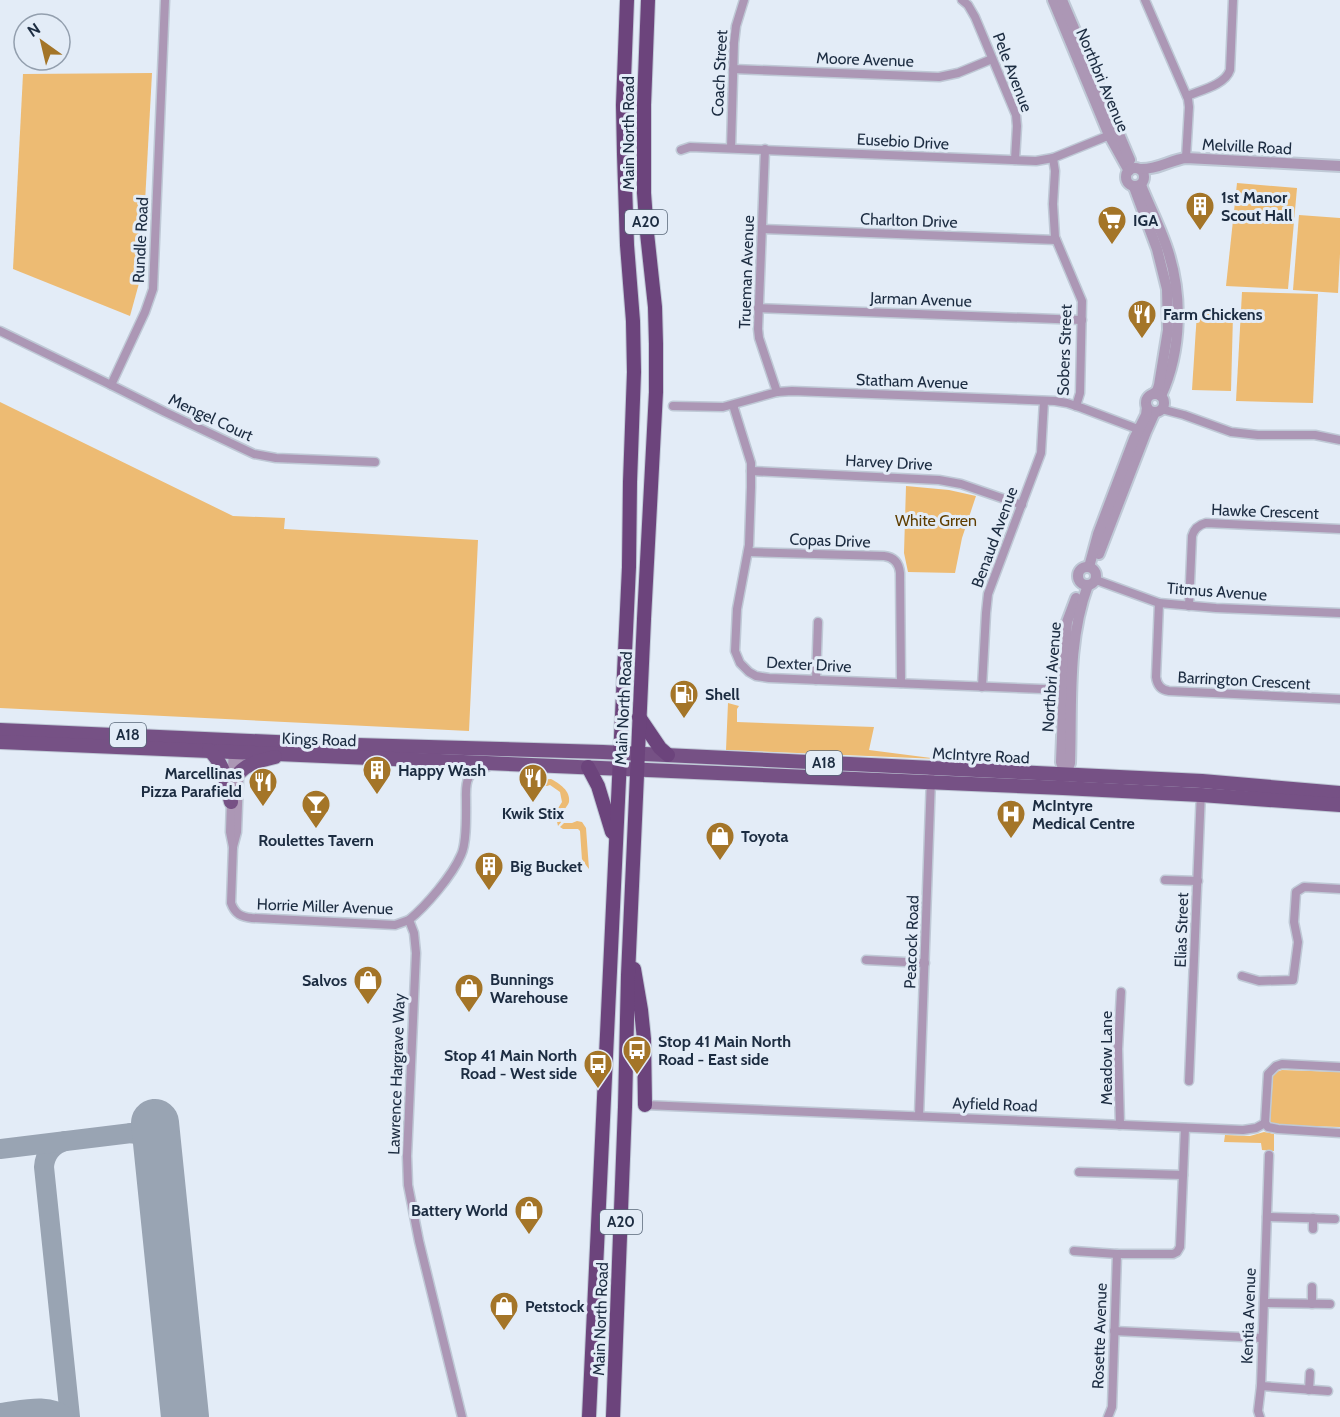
<svg xmlns="http://www.w3.org/2000/svg" width="1340" height="1417" viewBox="0 0 1340 1417" font-family="Cabin,sans-serif">
  <style>
    .green { fill: #edbb73 }
    .lines { fill: none; stroke-linecap: round; stroke-linejoin: round }
    .taxiway { stroke: #99a4b3; stroke-width: 20 }
    .runway { stroke: #99a4b3; stroke-width: 48 }
    .minor-casing { stroke: #bfc9d6; stroke-width: 11 }
    .tertiary-casing { stroke: #bfc9d6; stroke-width: 14 }
    .primary-casing { stroke: #bfc9d6; stroke-width: 16 }
    .trunk-casing { stroke: #bfc9d6; stroke-width: 16 }
    .minor { stroke: #ac97b5; stroke-width: 8 }
    .tertiary { stroke: #ac97b5; stroke-width: 10 }
    .primary { stroke: #765185; stroke-width: 14 }
    .trunk { stroke: #6c447c; stroke-width: 14 }
    .labels { text-anchor: middle; stroke-width: 6; stroke-linejoin: round; paint-order: stroke }
    .shield { fill: #e3ecf7; stroke: #586678; stroke-width: 1.5 }
    .shield-label { font-size: 15px; font-weight: bold; fill: #1c2c41 }
    .street-label { font-size: 16px; fill: #1c2c41; stroke: #e3ecf7 }
    .poi-label { font-size: 16px; font-weight: bold; fill: #1c2c41; stroke: #e3ecf7; text-anchor: start }
    .park-label { font-size: 16px; fill: #5f3e01; stroke: #e3ecf7 }
  </style>
  <rect width="100%" height="100%" fill="#e3ecf7"/>
  <g class="green">
    <path d="M152,73L141,276L130,316L13,269L23,74Z"/>
    <path d="M1237,183L1297,188L1288,289L1226,286Z"/>
    <path d="M1299,215L1340,218V254L1338,293L1293,290Z"/>
    <path d="M1242,292L1318,294L1313,403L1236,401Z"/>
    <path d="M1197,312L1233,315L1231,391L1192,390Z"/>
    <path d="M0,402L233,516L285,518L284,529L478,540L469,731L0,708Z"/>
    <path d="M906,486L949,490L976,496L962,538L955,573L908,572L904,553Z"/>
    <path d="M728,703L739,706L737,709V722L874,727L869,750L939,759L726,750Z"/>
    <path d="M551,779C559,783 571,791 569,802C568,806 563,810 561,815L562,821L558,826L555,813L562,802L560,792L550,785L547,786H523L524,781Z"/>
    <path d="M577,821L582,822L586,828L589,869L582,860L580,831L578,829H563L560,827L564,823H572Z"/>
    <path d="M1282,1070L1340,1072V1127L1276,1125L1270,1122L1273,1075L1276,1072Z"/>
    <path d="M1264,1132L1274,1134V1151L1262,1150L1261,1143L1224,1142L1225,1135L1250,1136Z"/>
  </g>
  <g class="lines">
    <g class="taxiway">
      <path d="M131,1133C145,1135 153,1141 158,1153"/>
      <path d="M65,1141C52,1145 45,1154 44,1167L70,1417"/>
      <path d="M0,1149L156,1130"/>
      <path d="M0,1413C20,1411 49,1402 65,1417"/>
    </g>
    <path class="runway" d="M155,1123L185,1417"/>
    <g class="minor-casing">
      <g id="minor">
        <path d="M962,0L968,5L975,17L1016,115L1017,126L1015,160"/>
        <path d="M1145,0L1188,99L1189,107L1186,158"/>
        <path d="M733,69L939,77L958,73L992,59"/>
        <path d="M1187,96C1201,90 1225,85 1230,70L1233,0"/>
        <path d="M731,148L734,43L736,26L744,0"/>
        <path d="M765,149L758,329L759,338L777,392"/>
        <path d="M681,150L690,147L1036,161L1053,158L1115,133"/>
        <path d="M1053,158L1055,171L1053,204L1055,237L1082,301L1080,393L1076,406"/>
        <path d="M762,229L1056,240"/>
        <path d="M758,308L1082,320"/>
        <path d="M0,331L111,385L145,312L153,289L165,0"/>
        <path d="M111,385L165,412L254,454L276,458L375,462"/>
        <path d="M733,405L751,463V487L749,545L737,609L735,651L740,663L749,672L756,676L769,678L1069,690"/>
        <path d="M673,406L723,407L777,392L792,391L1055,401L1067,403L1082,408L1143,431"/>
        <path d="M1161,409L1184,415L1231,432L1258,435H1315L1340,440"/>
        <path d="M751,471L939,480L961,484L1022,505"/>
        <path d="M748,552L884,556C894,557 899,563 900,573L901,683"/>
        <path d="M1096,580L1159,603L1216,608L1340,613"/>
        <path d="M1159,603L1156,677C1157,685 1161,690 1169,691L1340,699"/>
        <path d="M1189,606L1192,536C1194,529 1198,525 1206,523L1340,529"/>
        <path d="M816,680L818,622"/>
        <path d="M982,687L986,613L988,594L1041,453L1044,401"/>
        <path d="M239,748L240,752L237,832L233,847L231,903C235,914 241,917 252,918L395,925L409,920"/>
        <path d="M231,787L233,749"/>
        <path d="M231,800L230,832L233,847"/>
        <path d="M1165,880L1198,881"/>
        <path d="M866,960L925,963"/>
        <path d="M1242,976L1259,981L1293,980L1298,942L1294,922L1296,892L1304,887L1340,889"/>
        <path d="M1189,1081L1201,791"/>
        <path d="M645,1105L1243,1130L1256,1128L1265,1123"/>
        <path d="M919,1116L931,778"/>
        <path d="M1265,1123L1268,1074L1276,1066L1282,1064L1340,1067"/>
        <path d="M1265,1123L1268,1127L1278,1129L1340,1133"/>
        <path d="M1120,1125L1118,1049L1121,992"/>
        <path d="M1079,1172L1183,1175"/>
        <path d="M1267,1217L1335,1219"/>
        <path d="M1313,1229V1218"/>
        <path d="M1074,1251L1117,1254H1173L1177,1252L1180,1247L1185,1128"/>
        <path d="M1312,1287V1304"/>
        <path d="M1264,1303L1330,1304"/>
        <path d="M1114,1331L1262,1338"/>
        <path d="M1261,1386L1328,1391"/>
        <path d="M1309,1390L1310,1373"/>
        <path d="M462,1417L419,1241L408,1185L407,1156L416,953L414,933L409,920C426,906 452,876 461,855C467,843 466,814 466,800C466,793 465,784 469,777C473,771 483,769 489,766"/>
        <path d="M1108,1417L1112,1407L1117,1254"/>
        <path d="M1260,1417L1258,1411L1261,1386L1269,1155"/>
      </g>
    </g>
    <g class="tertiary-casing">
      <g id="tertiary">
        <path d="M1053,0L1109,135L1129,171"/>
        <path d="M1062,0L1130,160"/>
        <circle cx="1135" cy="177" r="9"/>
        <path d="M1140,169C1157,170 1170,160 1186,158L1340,166"/>
        <path d="M1141,185C1149,205 1159,225 1166,245C1183,293 1182,350 1161,396"/>
        <path d="M1134,187L1157,249L1167,289L1168,330L1159,385L1157,391L1153,394"/>
        <circle cx="1155" cy="403" r="9"/>
        <path d="M1099,554L1146,432L1155,412"/>
        <path d="M1089,567L1098,534L1134,439L1146,415L1147,407"/>
        <circle cx="1087" cy="576" r="9"/>
        <path d="M1065,775L1061,762L1066,637L1067,622L1076,598"/>
        <path d="M1064,780L1070,763C1072,704 1067,641 1088,585"/>
      </g>
    </g>
    <g class="primary-casing">
      <g id="primary">
        <path d="M0,730L320,744L603,752L1202,781L1340,793"/>
        <path d="M0,742L1063,788L1201,795L1340,805"/>
        <path d="M209,750C226,766 225,781 231,802"/>
        <path d="M239,773C248,763 262,760 275,757"/>
      </g>
    </g>
    <g class="trunk-casing">
      <g id="trunk">
        <path d="M639,717L660,748L668,755"/>
        <path d="M588,767L598,786L612,832"/>
        <path d="M634,969L641,1010L644,1039L645,1105"/>
        <path d="M589,1417L629,567L630,482L634,372L633,321L627,245L624,154L623,105L627,0"/>
        <path d="M613,1417L625,1107L628,975L644,619L656,392V344L655,307L647,233L644,193V105L648,0"/>
      </g>
    </g>
    <use href="#minor" class="minor"/>
    <use href="#tertiary" class="tertiary"/>
    <use href="#primary" class="primary"/>
    <use href="#trunk" class="trunk"/>
  </g>
  <defs>
    <g id="building-pin" transform="scale(1.5)"><path d="M0 17L-7.5 6A9.5 9.5 0 1 1 7.5 6Z" fill="#a47528" stroke="#e3ecf7"/><path d="M-4-6H4V6H1V3H-1V6H-4ZM-2.5-4.3h1.7v1.8h-1.7ZM.8-4.3h1.7v1.8H.8ZM-2.5-1h1.7V.8h-1.7ZM.8-1h1.7V.8H.8Z" fill="#fff"/></g>
    <g id="supermarket-pin" transform="scale(1.5)"><path d="M0 17L-7.5 6A9.5 9.5 0 1 1 7.5 6Z" fill="#a47528" stroke="#e3ecf7"/><path d="M-6-5.5h2.5l.6 2H6L4.5 2H-2.5L-4.4-4H-6ZM-1.5 3.2a1.3 1.3 0 1 0 .1 0ZM3 3.2a1.3 1.3 0 1 0 .1 0Z" fill="#fff"/></g>
    <g id="restaurant-pin" transform="scale(1.5)"><path d="M0 17L-7.5 6A9.5 9.5 0 1 1 7.5 6Z" fill="#a47528" stroke="#e3ecf7"/><path d="M-5-6h1v4h1v-4h1v4h1v-4h1v5L-1.5 .5V6h-2V.5L-5-1ZM5-6V6H3V1.5H1.5Q1.5-4 5-6Z" fill="#fff"/></g>
    <g id="fuel-pin" transform="scale(1.5)"><path d="M0 17L-7.5 6A9.5 9.5 0 1 1 7.5 6Z" fill="#a47528" stroke="#e3ecf7"/><path d="M-5.5-6h7V0h2V4h1.3V-2.5L3-4.5l.8-.8L6-3V5H2.5V1h-1V6h-7ZM-4.2-4.7v3.2H.2V-4.7Z" fill="#fff"/></g>
    <g id="bar-pin" transform="scale(1.5)"><path d="M0 17L-7.5 6A9.5 9.5 0 1 1 7.5 6Z" fill="#a47528" stroke="#e3ecf7"/><path d="M-6-5H6L.8 .8V4.5H3.5V6h-7V4.5H-.8V.8Z" fill="#fff"/></g>
    <g id="hospital-pin" transform="scale(1.5)"><path d="M0 17L-7.5 6A9.5 9.5 0 1 1 7.5 6Z" fill="#a47528" stroke="#e3ecf7"/><path d="M-5-5h3v3.5h4V-5h3V5h-3V1.5h-4V5h-3Z" fill="#fff"/></g>
    <g id="shop-pin" transform="scale(1.5)"><path d="M0 17L-7.5 6A9.5 9.5 0 1 1 7.5 6Z" fill="#a47528" stroke="#e3ecf7"/><path d="M-5-2.5h2.3a2.7 3.5 0 0 1 5.4 0H5L5.5 6h-11ZM-1.5-2.5h3a1.5 2.3 0 0 0-3 0Z" fill="#fff"/></g>
    <g id="bus-pin" transform="scale(1.5)"><path d="M0 17L-7.5 6A9.5 9.5 0 1 1 7.5 6Z" fill="#a47528" stroke="#e3ecf7"/><path d="M-5-6H5V4H4V6H2V4H-2V6H-4V4H-5ZM-3.5-4V0h7V-4ZM-3.5 1.2v1.5H-2V1.2ZM2 1.2v1.5H3.5V1.2Z" fill="#fff"/></g>
  </defs>
  <g fill-rule="evenodd">
    <use href="#building-pin" x="1200" y="206"/>
    <use href="#supermarket-pin" x="1112" y="220"/>
    <use href="#restaurant-pin" x="1142" y="314"/>
    <use href="#fuel-pin" x="684" y="694"/>
    <use href="#building-pin" x="377" y="770"/>
    <use href="#restaurant-pin" x="533" y="778"/>
    <use href="#restaurant-pin" x="263" y="782"/>
    <use href="#bar-pin" x="316" y="804"/>
    <use href="#hospital-pin" x="1011" y="814"/>
    <use href="#shop-pin" x="720" y="836"/>
    <use href="#building-pin" x="489" y="866"/>
    <use href="#shop-pin" x="368" y="980"/>
    <use href="#shop-pin" x="469" y="988"/>
    <use href="#bus-pin" x="637" y="1050"/>
    <use href="#bus-pin" x="598" y="1064"/>
    <use href="#shop-pin" x="529" y="1210"/>
    <use href="#shop-pin" x="504" y="1306"/>
  </g>
  <g class="labels">
    <g class="shield">
      <rect x="625" y="210" width="42" height="24" rx="4.5"/>
      <rect x="110" y="723" width="36" height="24" rx="4.5"/>
      <rect x="806" y="751" width="36" height="24" rx="4.5"/>
      <rect x="600" y="1210" width="42" height="24" rx="4.5"/>
    </g>
    <g class="shield-label">
      <text x="646" y="227">A20</text>
      <text x="128" y="740">A18</text>
      <text x="824" y="768">A18</text>
      <text x="621" y="1227">A20</text>
    </g>
    <g class="street-label">
      <text transform="translate(865 59) rotate(2)" y="6">Moore Avenue</text>
      <text transform="translate(1013 72) rotate(69)" y="6">Pele Avenue</text>
      <text transform="translate(719 73) rotate(-87)" y="6">Coach Street</text>
      <text transform="translate(1103 80) rotate(67)" y="6">Northbri Avenue</text>
      <text transform="translate(628 133) rotate(-90)" y="6">Main North Road</text>
      <text transform="translate(903 141) rotate(3)" y="6">Eusebio Drive</text>
      <text transform="translate(1247 146) rotate(3)" y="6">Melville Road</text>
      <text transform="translate(909 220) rotate(2)" y="6">Charlton Drive</text>
      <text transform="translate(140 240) rotate(-87)" y="6">Rundle Road</text>
      <text transform="translate(746 272) rotate(-88)" y="6">Trueman Avenue</text>
      <text transform="translate(921 299) rotate(2)" y="6">Jarman Avenue</text>
      <text transform="translate(1064 350) rotate(-88)" y="6">Sobers Street</text>
      <text transform="translate(912 381) rotate(2)" y="6">Statham Avenue</text>
      <text transform="translate(211 417) rotate(25)" y="6">Mengel Court</text>
      <text transform="translate(889 462) rotate(3)" y="6">Harvey Drive</text>
      <text transform="translate(1265 511) rotate(2)" y="6">Hawke Crescent</text>
      <text transform="translate(994 537) rotate(-70)" y="6">Benaud Avenue</text>
      <text transform="translate(830 540) rotate(2)" y="6">Copas Drive</text>
      <text transform="translate(1217 591) rotate(4)" y="6">Titmus Avenue</text>
      <text transform="translate(809 664) rotate(3)" y="6">Dexter Drive</text>
      <text transform="translate(1051 677) rotate(-86)" y="6">Northbri Avenue</text>
      <text transform="translate(1244 680) rotate(3)" y="6">Barrington Crescent</text>
      <text transform="translate(623 708) rotate(-87)" y="6">Main North Road</text>
      <text transform="translate(319 739) rotate(2)" y="6">Kings Road</text>
      <text transform="translate(981 755) rotate(3)" y="6">McIntyre Road</text>
      <text transform="translate(325 906) rotate(2)" y="6">Horrie Miller Avenue</text>
      <text transform="translate(1181 930) rotate(-88)" y="6">Elias Street</text>
      <text transform="translate(911 942) rotate(-88)" y="6">Peacock Road</text>
      <text transform="translate(1106 1058) rotate(-90)" y="6">Meadow Lane</text>
      <text transform="translate(396 1074) rotate(-88)" y="6">Lawrence Hargrave Way</text>
      <text transform="translate(995 1104) rotate(2)" y="6">Ayfield Road</text>
      <text transform="translate(1248 1316) rotate(-88)" y="6">Kentia Avenue</text>
      <text transform="translate(600 1319) rotate(-88)" y="6">Main North Road</text>
      <text transform="translate(1099 1336) rotate(-88)" y="6">Rosette Avenue</text>
    </g>
    <g class="poi-label">
      <text x="1221" y="203">1st Manor<tspan x="1221" dy="18">Scout Hall</tspan></text>
      <text x="1133" y="226">IGA</text>
      <text x="1163" y="320">Farm Chickens</text>
      <text x="705" y="700">Shell</text>
      <text x="398" y="776">Happy Wash</text>
      <text x="242" y="779" text-anchor="end">Marcellinas<tspan x="242" dy="18">Pizza Parafield</tspan></text>
      <text x="1032" y="811">McIntyre<tspan x="1032" dy="18">Medical Centre</tspan></text>
      <text x="533" y="819" text-anchor="middle">Kwik Stix</text>
      <text x="741" y="842">Toyota</text>
      <text x="316" y="846" text-anchor="middle">Roulettes Tavern</text>
      <text x="510" y="872">Big Bucket</text>
      <text x="490" y="985">Bunnings<tspan x="490" dy="18">Warehouse</tspan></text>
      <text x="347" y="986" text-anchor="end">Salvos</text>
      <text x="658" y="1047">Stop 41 Main North<tspan x="658" dy="18">Road - East side</tspan></text>
      <text x="577" y="1061" text-anchor="end">Stop 41 Main North<tspan x="577" dy="18">Road - West side</tspan></text>
      <text x="508" y="1216" text-anchor="end">Battery World</text>
      <text x="525" y="1312">Petstock</text>
    </g>
    <g class="park-label">
      <text x="936" y="526">White Grren</text>
    </g>
  </g>
  <g transform="translate(42 42) rotate(326)"><circle r="28" fill="#e3ecf7" stroke="#939fae" stroke-width="1.5"/>
  <path d="M0-4.5L10 22L0 15L-10 22Z" fill="#a47528"/>
  <text y="-9" font-size="16" font-weight="bold" text-anchor="middle" fill="#1c2c41">N</text>
  </g>
</svg>
